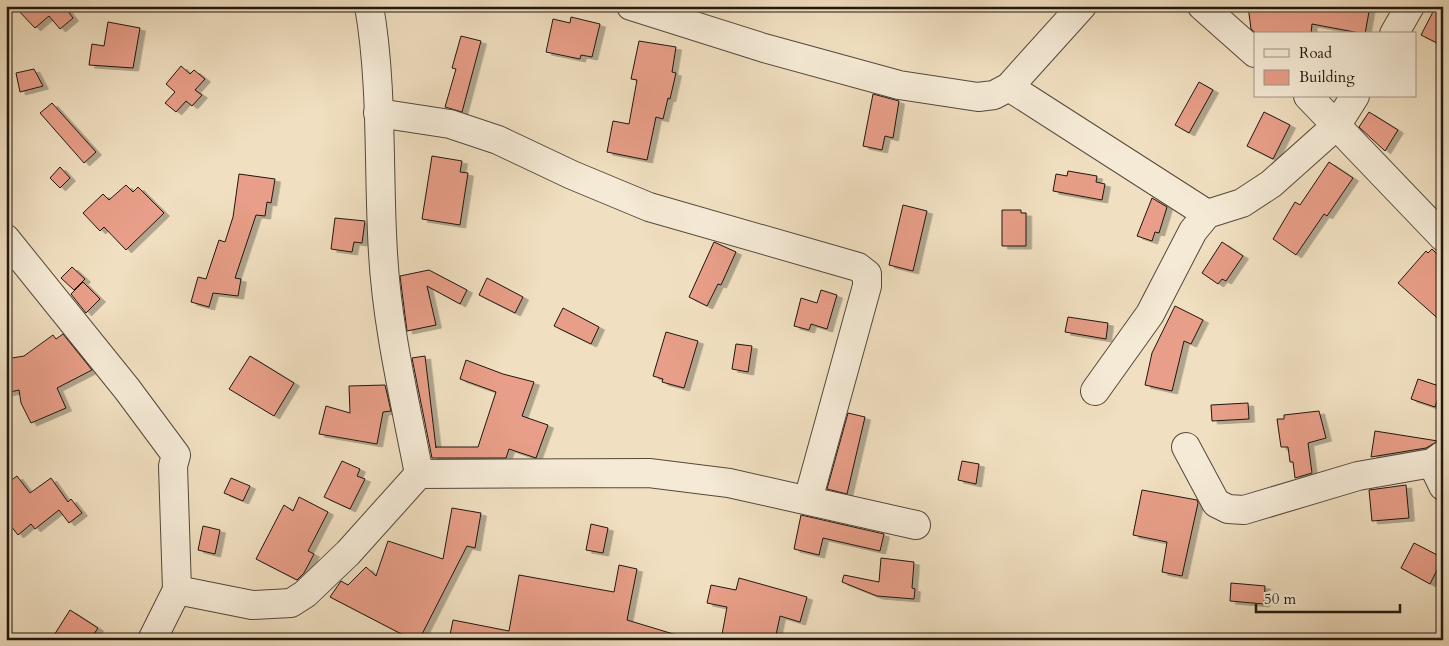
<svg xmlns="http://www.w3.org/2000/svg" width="1449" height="646" viewBox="0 0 1449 646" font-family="Cardo,serif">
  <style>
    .building { fill: #e89e88; stroke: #20170f; filter: url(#shadow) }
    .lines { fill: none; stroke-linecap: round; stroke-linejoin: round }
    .minor-casing { stroke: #54493b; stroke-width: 30 }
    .minor { stroke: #f5ead6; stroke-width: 28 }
  </style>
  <defs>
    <filter id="shadow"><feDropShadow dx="5.5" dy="3" stdDeviation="0" flood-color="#0004"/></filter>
  </defs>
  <rect width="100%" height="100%" fill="#f0dfc0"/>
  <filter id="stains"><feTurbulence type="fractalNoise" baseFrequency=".004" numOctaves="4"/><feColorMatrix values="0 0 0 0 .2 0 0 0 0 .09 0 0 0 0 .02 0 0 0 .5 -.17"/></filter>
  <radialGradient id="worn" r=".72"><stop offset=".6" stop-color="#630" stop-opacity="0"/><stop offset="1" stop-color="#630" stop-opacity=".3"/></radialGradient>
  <g class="building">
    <path d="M14,6H64L73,18L60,29L49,16L35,28Z"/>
    <path d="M1248,6H1370L1365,34L1312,24L1311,34H1257L1251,29Z"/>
    <path d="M1436,6H1443V46L1421,35Z"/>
    <path d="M571,17L600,24L592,57L581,55L580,59L546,52L553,19L570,23Z"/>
    <path d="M108,22L140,28L133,68L89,65L92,44L104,46Z"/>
    <path d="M461,36L481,41L462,112L445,107L456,69L452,68Z"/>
    <path d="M639,41L676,47L672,72L676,73L670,99L668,98L663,119L656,117L647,160L607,152L613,121L629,124L637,80L631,79Z"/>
    <path d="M181,66L190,74L194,70L205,79L195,90L202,95L192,106L186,101L176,112L165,103L175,92L166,84Z"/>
    <path d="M34,69L43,86L20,92L16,73Z"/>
    <path d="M1199,82L1213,90L1189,133L1175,125Z"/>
    <path d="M873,94L899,101L893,138L885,136L882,150L863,146Z"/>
    <path d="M52,103L96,152L84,163L40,113Z"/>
    <path d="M1264,112L1290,125L1273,159L1247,146Z"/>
    <path d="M1369,112L1398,130L1385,151L1359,127Z"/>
    <path d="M432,156L462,161L460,172L468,173L460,225L422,219Z"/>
    <path d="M1329,162L1353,178L1327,216L1324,214L1296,255L1273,239L1295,202L1300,205Z"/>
    <path d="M60,167L70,178L60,188L50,178Z"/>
    <path d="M1068,171L1097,176L1096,182L1105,184L1102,200L1053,191L1056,174L1067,176Z"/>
    <path d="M239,174L275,179L271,203L267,202L265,216L256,215L235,278L241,279L238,296L213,293L209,307L191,302L198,277L206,279L219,240L225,242L233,217Z"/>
    <path d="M126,185L133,192L138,187L164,213L126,250L104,227L100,231L83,213L103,194L109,200Z"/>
    <path d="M1152,198L1167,207L1159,233L1155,232L1152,241L1137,236Z"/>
    <path d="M903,205L927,211L913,271L889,265Z"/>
    <path d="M1002,210H1021V213H1026V246H1002Z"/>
    <path d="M335,218L365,221L362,243L354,242L352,252L331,249Z"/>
    <path d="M714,242L736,252L721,285L718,284L707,306L689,297Z"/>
    <path d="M1222,242L1243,256L1226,281L1222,279L1218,284L1202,273Z"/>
    <path d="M1432,249L1443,260V323L1398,283L1426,251L1428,253Z"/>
    <path d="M72,267L85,279L74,290L61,278Z"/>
    <path d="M429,270L467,290L460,304L427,286L436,325L407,331L400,276Z"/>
    <path d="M487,278L523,297L515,313L479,295Z"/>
    <path d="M83,282L100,299L86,313L71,294Z"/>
    <path d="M821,290L837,295L827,329L811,324L809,330L794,326L801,298L817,303Z"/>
    <path d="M1175,306L1203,320L1191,344L1184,341L1172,391L1145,385L1152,353Z"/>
    <path d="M563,308L599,327L591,344L554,326Z"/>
    <path d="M1068,317L1108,323L1106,339L1065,332Z"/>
    <path d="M666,332L698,341L684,388L662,382L663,379L653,376Z"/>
    <path d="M63,334L92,370L57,388L66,408L31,423L21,403L19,390L6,393V359L24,356L53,335L56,339Z"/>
    <path d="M736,344L752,346L748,372L732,369Z"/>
    <path d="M250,356L294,383L274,416L229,389Z"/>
    <path d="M425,356L436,448V447H478L496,392L460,379L466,360L503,374L534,382L522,416L548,425L536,458L509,449L506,458H432L412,358Z"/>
    <path d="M1418,379L1442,387L1435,407L1411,399Z"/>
    <path d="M385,385L391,411L383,412L377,444L319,434L326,406L350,413L349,386Z"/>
    <path d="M1248,403L1249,419L1212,421L1211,405Z"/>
    <path d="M1319,411L1326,438L1308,443L1312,473L1295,478L1293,462H1290L1288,447H1281L1277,419H1284V415Z"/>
    <path d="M848,413L865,417L847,494L827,489Z"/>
    <path d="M1375,431L1438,441L1426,448L1371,457Z"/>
    <path d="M342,461L360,469L357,476L365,479L350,509L324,497Z"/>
    <path d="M962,461L979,464L976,484L958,480Z"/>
    <path d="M17,476L30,493L51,478L68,502L71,499L82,513L69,523L59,510L35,529L31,524L18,535L6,520V484Z"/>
    <path d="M231,478L250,486L243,501L224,493Z"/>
    <path d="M1406,485L1409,518L1372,521L1369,490Z"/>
    <path d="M1142,490L1197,500L1198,503L1182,576L1162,572L1167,542L1133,535Z"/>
    <path d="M299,497L328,512L308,551L314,554L304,573L297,580L256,559L284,505L293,511Z"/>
    <path d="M452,508L481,513L475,548L467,546L419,640H413L330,597L341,581L348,585L366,567L376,576L388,541L443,559Z"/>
    <path d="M801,515L884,534L880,551L823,538L819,555L794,549Z"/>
    <path d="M591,524L608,528L603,553L586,550Z"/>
    <path d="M203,526L220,530L215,554L198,550Z"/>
    <path d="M1414,543L1443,558L1430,584L1401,568Z"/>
    <path d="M881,558L914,562L912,588L915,589L914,599L877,596L842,582L844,575L879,582Z"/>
    <path d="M619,565L637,569L627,620L680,636L679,640H449L453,620L509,631L519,575L614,592Z"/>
    <path d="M739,578L807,597L800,622L780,616L775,640H721L727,607L707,603L711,585L736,590Z"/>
    <path d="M1231,583L1265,586L1264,604L1230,601Z"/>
    <path d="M70,610L98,628L90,640H51Z"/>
  </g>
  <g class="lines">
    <g class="minor-casing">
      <g id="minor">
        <path d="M369,6C383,85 378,173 383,253C387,327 405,401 419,474"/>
        <path d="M631,6L764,48L899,85L978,97L994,95L1009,87L1082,6"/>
        <path d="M1202,6L1255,53"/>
        <path d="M1394,34L1410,6"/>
        <path d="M1009,87L1207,214"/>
        <path d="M1308,96L1443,237"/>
        <path d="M378,113L450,124L498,140L572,175L649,207L858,267L867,274V286L808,500"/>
        <path d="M6,239L127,389L176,455L173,466L177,590L152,640"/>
        <path d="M1095,391L1150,314L1193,231L1207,214L1242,203L1271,184L1336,126L1355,96"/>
        <path d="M1186,447L1216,503L1228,509L1244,510L1358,476L1432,463L1443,455"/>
        <path d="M1432,463L1443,486"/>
        <path d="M177,590L252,605L291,603L305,594L348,553L419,474L649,473L729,483L916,525"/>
      </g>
    </g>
    <use href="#minor" class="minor"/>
  </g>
  <rect width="1449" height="646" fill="none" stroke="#f0dfc0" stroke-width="25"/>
  <rect x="8" y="8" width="1434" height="631" fill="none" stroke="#20170f" stroke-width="2.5"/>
  <rect x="12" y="12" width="1424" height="621" fill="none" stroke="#20170f"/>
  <rect x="1254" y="32" width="162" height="65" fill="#f5ead6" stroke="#a09686"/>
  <rect x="1264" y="49" width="25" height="8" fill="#f5ead6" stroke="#a09686"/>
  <text x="1299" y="58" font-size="15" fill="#20170f">Road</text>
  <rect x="1264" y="70" width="25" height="15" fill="#e89e88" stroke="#a09686"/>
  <text x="1299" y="82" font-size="15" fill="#20170f">Building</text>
  <path d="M1256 604v8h144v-8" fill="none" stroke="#20170f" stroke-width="2.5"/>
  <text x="1264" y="604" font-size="15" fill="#20170f" stroke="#f5ead6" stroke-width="4" paint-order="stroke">50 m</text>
  <rect width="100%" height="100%" filter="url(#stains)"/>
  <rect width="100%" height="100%" fill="url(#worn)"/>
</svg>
